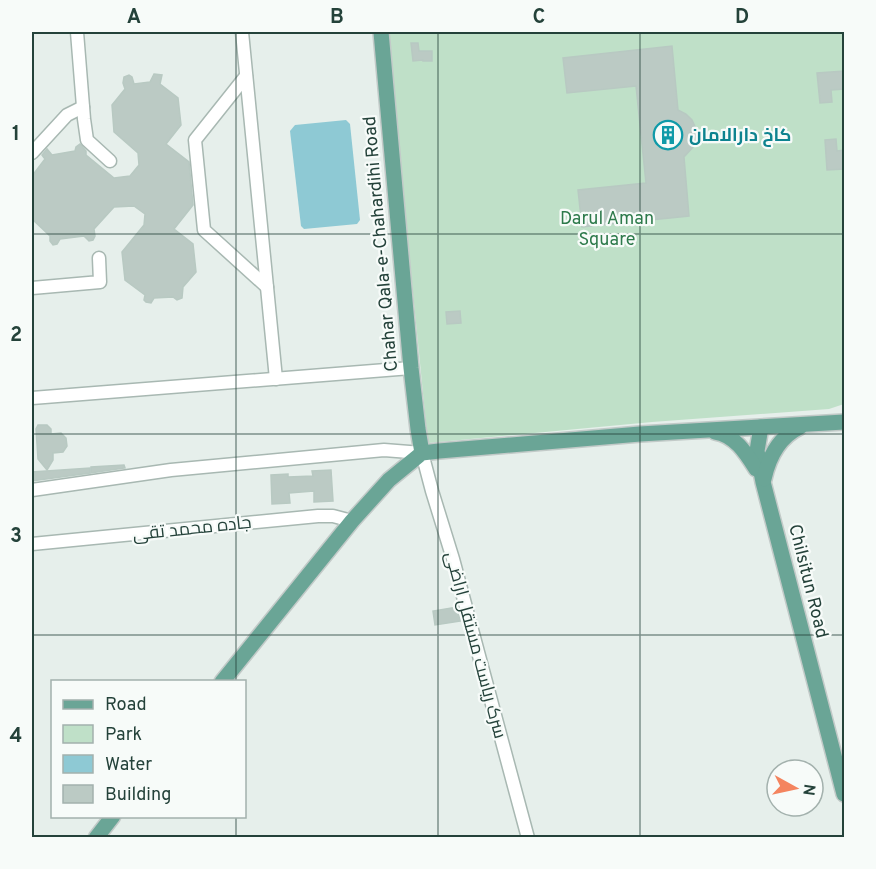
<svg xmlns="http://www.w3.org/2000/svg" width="876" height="869" viewBox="0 0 876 869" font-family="Overpass,Cairo,sans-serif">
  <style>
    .green { fill: #bfe0c8 }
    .water { fill: #8ec9d4 }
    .building { fill: #bbcac4; stroke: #b8c9c2; stroke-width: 1.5 }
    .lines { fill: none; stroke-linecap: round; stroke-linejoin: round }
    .minor-casing { stroke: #a8b8b2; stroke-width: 15 }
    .major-casing { stroke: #c2cac8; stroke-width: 18 }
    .minor { stroke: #fff; stroke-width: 12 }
    .major { stroke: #6aa596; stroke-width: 15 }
    .grid { fill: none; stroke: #24423a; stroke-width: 1.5; stroke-opacity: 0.55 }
    .labels { text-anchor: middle; stroke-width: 4.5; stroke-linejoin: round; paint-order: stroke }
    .culture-label { font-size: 18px; font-weight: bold; fill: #0d838f; stroke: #f7fbf9; text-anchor: start }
    .park-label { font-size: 18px; fill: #2d7a4b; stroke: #f7fbf9 }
    .street-label { font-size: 18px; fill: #24423a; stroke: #f7fbf9 }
    .neatline { fill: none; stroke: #24423a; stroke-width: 2 }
    .grid-label { font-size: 20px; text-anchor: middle; font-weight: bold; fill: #24423a }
  </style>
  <rect width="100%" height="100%" fill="#e6efeb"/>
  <path class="green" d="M387,32H844V404L829,409L652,422L428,443Z"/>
  <path class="water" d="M346,120L350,124L360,220L357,224L304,229L301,226L290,131L295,125Z"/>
  <g class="building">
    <path d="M411,43H418L419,51H432V61H423V60L413,61Z"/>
    <path d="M672,46L678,110L686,114L692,120L696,129V141L693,147L684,157L689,216L582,227L578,190L646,183L636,86L567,93L563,58Z"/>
    <path d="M844,71V89L831,90L832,102L820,103L817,73Z"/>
    <path d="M154,74L162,75L160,84L178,98L181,125L166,144L189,162L193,205L174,229L193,244L196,272L183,287L182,298L177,300L173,297L154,298L151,303L146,302L144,300L145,295L125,280L122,252L144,225L145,214L134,206L114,207L94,229L95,236L93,240L89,241L84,236L60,239L57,244L53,245L50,241V236L32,219V176L45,159L42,155L47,149L52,155L75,151L76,147L80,144L86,151V155L114,178L130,176L139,165L138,153L114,132L112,105L125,89L123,83L124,77L129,75L132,77L134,84L150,82Z"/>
    <path d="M836,139L837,151L844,150V169L827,170L825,140Z"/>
    <path d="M460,311L461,323L447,324L446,312Z"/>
    <path d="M38,425H47L51,429V434L61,433L66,438L67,446L63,452L53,453V460L47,470L38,459L36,429Z"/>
    <path d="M124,465L125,468L91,473V467Z"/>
    <path d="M90,468V473L32,481V472Z"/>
    <path d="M331,470L333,501L314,502V491L289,493L290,503L272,504L271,475L288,474V477L313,476L312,471Z"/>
    <path d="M457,607L461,621L435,625L433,611Z"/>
  </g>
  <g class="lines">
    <g class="minor-casing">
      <g id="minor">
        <path d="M77,32L84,119L87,140L110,161"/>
        <path d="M242,32L276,379"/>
        <path d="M246,76L195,140L204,230L267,287"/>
        <path d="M32,153L67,115L83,107"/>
        <path d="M32,288L100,282L99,258"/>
        <path d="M32,398L411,368"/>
        <path d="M32,490L171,470L384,450L422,453L432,491L453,559L528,838"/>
        <path d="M32,544L318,516H333L352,521"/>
      </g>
    </g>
    <g class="major-casing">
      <g id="major">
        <path d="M381,32L411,368L418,429L422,453"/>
        <path d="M761,427L757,451L763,482L844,794"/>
        <path d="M715,432C735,435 746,453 756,469"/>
        <path d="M764,479C769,456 779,437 800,427"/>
        <path d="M222,682L352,521L389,480L422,453L439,451L640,434L844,422"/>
        <path d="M96,838L113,816"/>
      </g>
    </g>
    <use href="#minor" class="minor"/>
    <use href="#major" class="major"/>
  </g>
  <path class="grid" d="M236,32V682M438,32V838M640,32V838M32,234H844M32,434H844M32,635H844M236,816V838"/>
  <defs>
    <g id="building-ring" transform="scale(1.5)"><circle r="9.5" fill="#f7fbf9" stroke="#0f9aa8" stroke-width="1.5"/><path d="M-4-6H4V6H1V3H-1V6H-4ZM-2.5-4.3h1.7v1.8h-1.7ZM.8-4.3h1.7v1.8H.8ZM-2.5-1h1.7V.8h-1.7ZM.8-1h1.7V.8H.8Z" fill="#0f9aa8"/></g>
  </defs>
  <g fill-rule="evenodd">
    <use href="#building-ring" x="668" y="135"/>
  </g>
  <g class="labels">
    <g class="culture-label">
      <text x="689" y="141">کاخ دارالامان</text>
    </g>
    <g class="park-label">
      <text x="607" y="224">Darul Aman<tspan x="607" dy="21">Square</tspan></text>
    </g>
    <g class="street-label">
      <text transform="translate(380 244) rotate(-95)" y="6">Chahar Qala-e-Chahardihi Road</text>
      <text transform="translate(192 528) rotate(-6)" y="6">جاده محمد تقی</text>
      <text transform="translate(809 581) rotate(76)" y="6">Chilsitun Road</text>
      <text transform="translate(476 645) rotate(75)" y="6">سرک ریاست مستقل اراضی</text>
    </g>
  </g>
  <rect width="876" height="869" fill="none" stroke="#f7fbf9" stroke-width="66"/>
  <rect x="51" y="680" width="195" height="138" fill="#f7fbf9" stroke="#a3b1ad" stroke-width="1.5"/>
  <rect x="63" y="700" width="30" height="9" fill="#6aa596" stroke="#a3b1ad" stroke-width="1.5"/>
  <text x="105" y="710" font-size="18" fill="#24423a">Road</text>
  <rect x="63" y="725" width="30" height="18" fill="#bfe0c8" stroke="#a3b1ad" stroke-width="1.5"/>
  <text x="105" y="740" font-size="18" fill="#24423a">Park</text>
  <rect x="63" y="755" width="30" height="18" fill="#8ec9d4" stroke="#a3b1ad" stroke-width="1.5"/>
  <text x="105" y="770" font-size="18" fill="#24423a">Water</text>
  <rect x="63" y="785" width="30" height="18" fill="#bbcac4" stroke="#a3b1ad" stroke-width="1.5"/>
  <text x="105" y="800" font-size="18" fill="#24423a">Building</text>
  <g transform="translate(795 788) rotate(98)"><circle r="28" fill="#f7fbf9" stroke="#a3b1ad" stroke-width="1.5"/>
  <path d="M0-4.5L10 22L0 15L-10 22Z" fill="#f4845f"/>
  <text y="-9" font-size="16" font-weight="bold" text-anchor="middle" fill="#24423a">N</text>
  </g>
  <rect x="33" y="33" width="810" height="803" class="neatline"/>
  <g class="grid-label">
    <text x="134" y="23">A</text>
    <text x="337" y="23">B</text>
    <text x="539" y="23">C</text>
    <text x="742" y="23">D</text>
    <text x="16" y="140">1</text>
    <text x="16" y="341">2</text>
    <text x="16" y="542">3</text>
    <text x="16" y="742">4</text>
  </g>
</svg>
